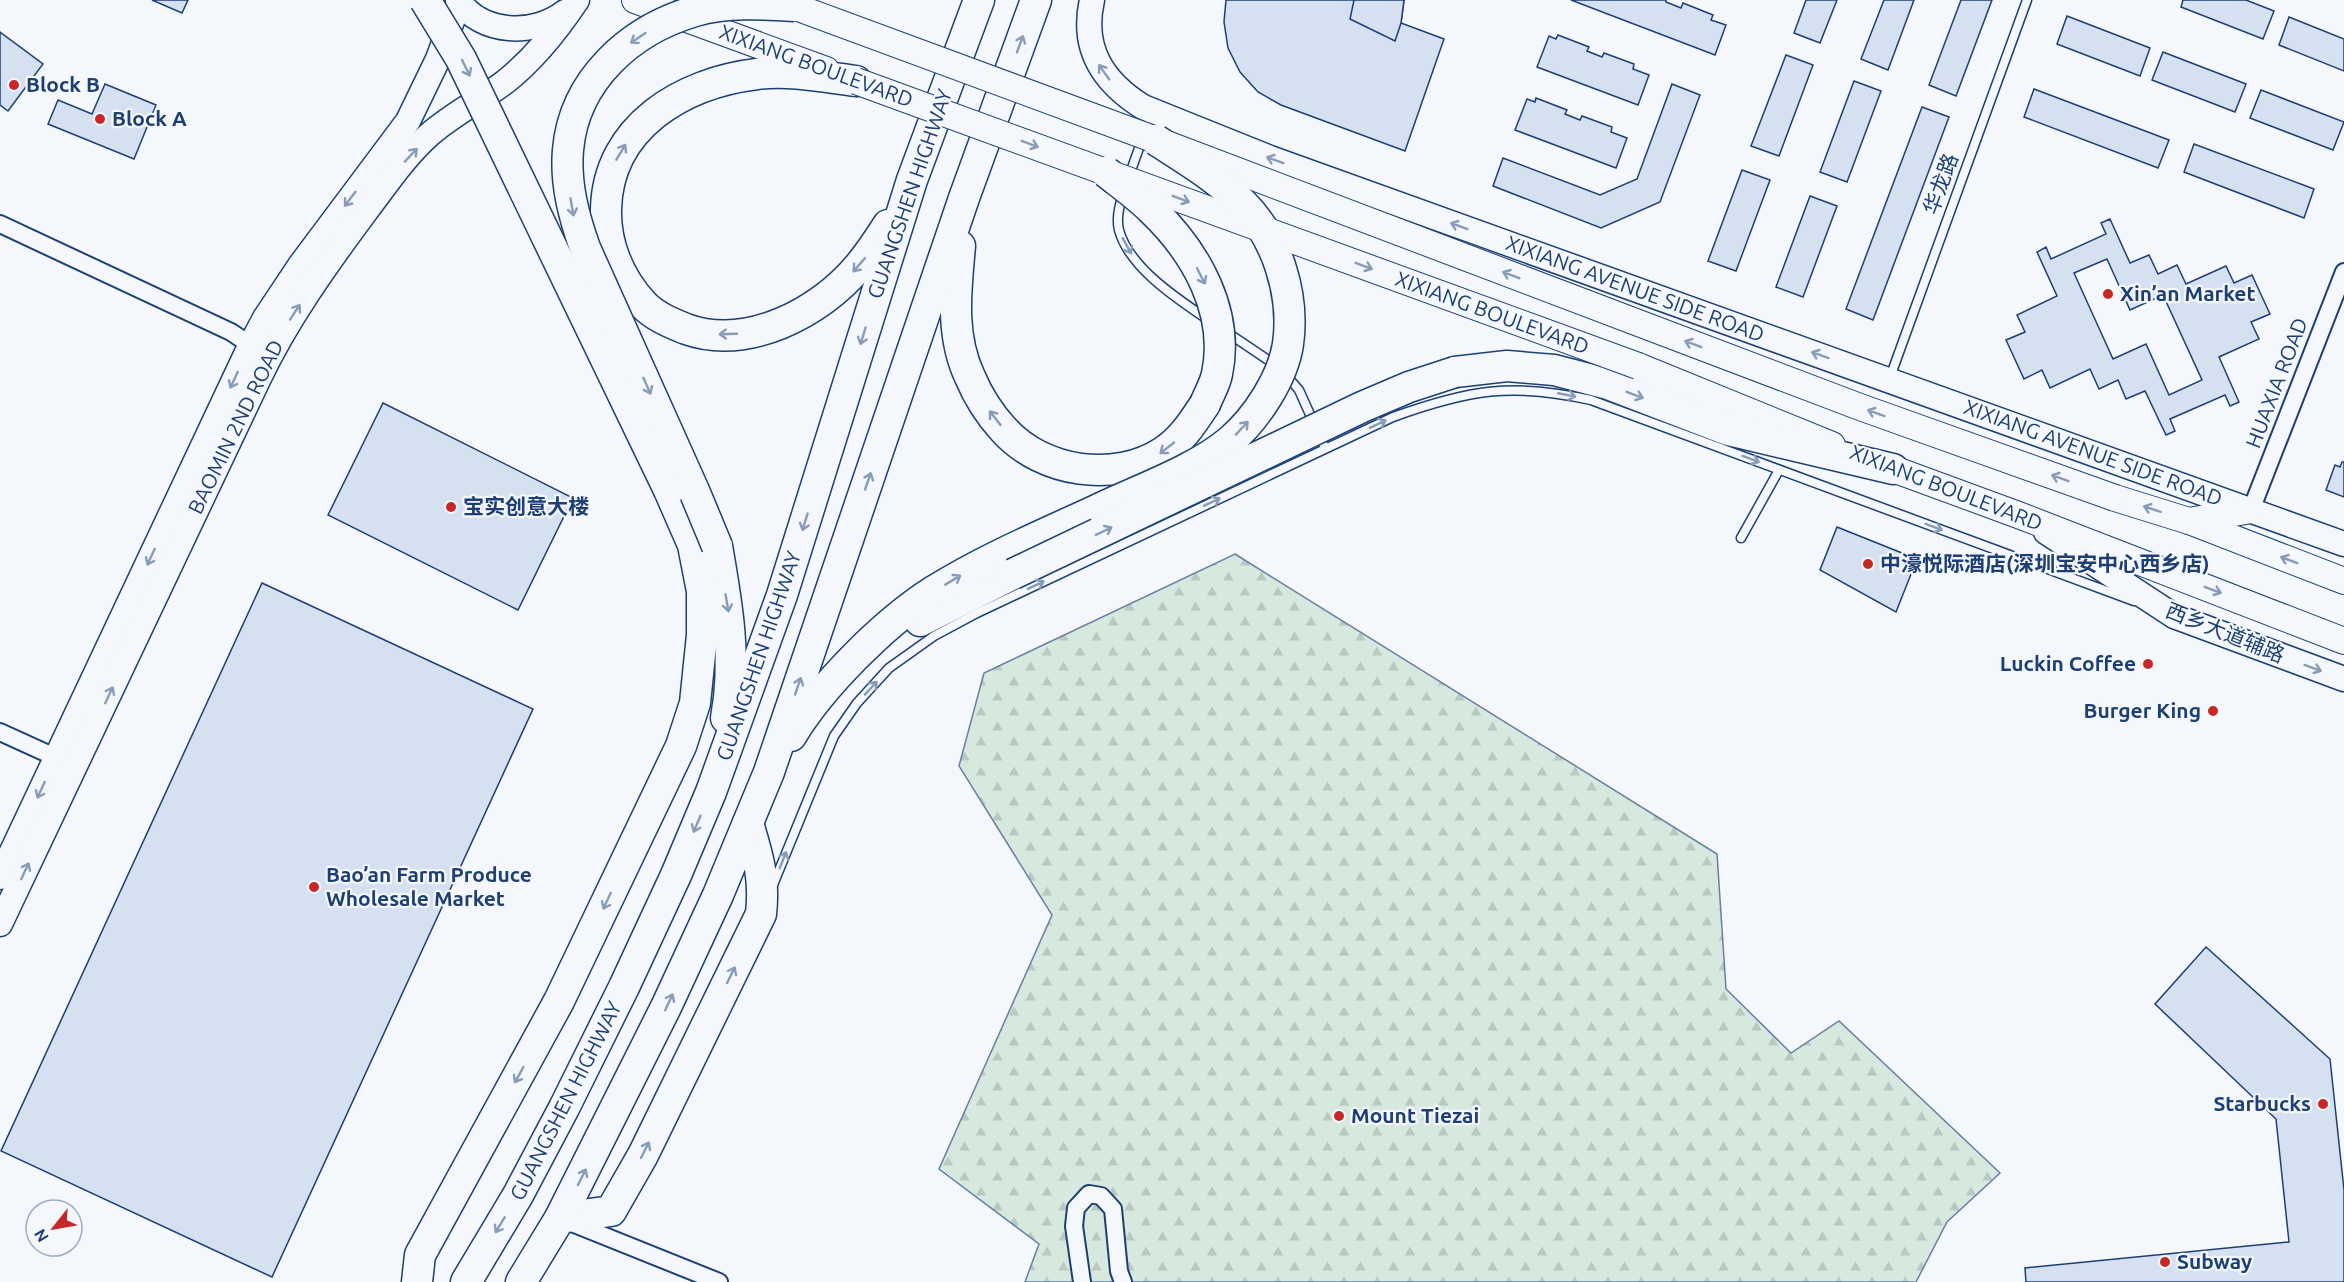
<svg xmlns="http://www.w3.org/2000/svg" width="2344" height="1282" viewBox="0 0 2344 1282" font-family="Ubuntu,'Noto Sans SC',sans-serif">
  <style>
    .forest { fill: url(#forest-firs); stroke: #687fa3; stroke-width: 1.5 }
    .building { fill: #d5e0f0; stroke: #1d3f73; stroke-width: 1.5; fill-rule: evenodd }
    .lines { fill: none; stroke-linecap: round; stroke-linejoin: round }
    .lane-casing { stroke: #1d3f73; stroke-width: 11 }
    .street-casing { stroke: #1d3f73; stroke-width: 20 }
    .secondary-casing { stroke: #1d3f73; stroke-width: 27 }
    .primary-casing { stroke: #1d3f73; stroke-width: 28 }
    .highway-casing { stroke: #1d3f73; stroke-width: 33 }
    .lane { stroke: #f4f7fb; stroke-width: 8 }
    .street { stroke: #f4f7fb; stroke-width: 16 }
    .secondary { stroke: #f4f7fb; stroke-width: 24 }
    .primary { stroke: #f4f7fb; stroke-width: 26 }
    .highway { stroke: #f4f7fb; stroke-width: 30 }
    .primary-bridge-casing { stroke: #1d3f73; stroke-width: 28; stroke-linecap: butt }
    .highway-bridge-casing { stroke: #1d3f73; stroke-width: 33; stroke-linecap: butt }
    .primary-bridge { stroke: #f4f7fb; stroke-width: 26 }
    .highway-bridge { stroke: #f4f7fb; stroke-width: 30 }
    .oneway { stroke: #889bb7 }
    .poi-dot { fill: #c62828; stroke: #f4f7fb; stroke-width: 2 }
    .labels { text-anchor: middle; stroke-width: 4.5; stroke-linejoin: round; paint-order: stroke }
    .street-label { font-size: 21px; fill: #1d3f73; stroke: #f4f7fb }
    .poi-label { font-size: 21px; font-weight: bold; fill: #1d3f73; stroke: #f4f7fb; text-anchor: start }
  </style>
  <defs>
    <pattern id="forest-firs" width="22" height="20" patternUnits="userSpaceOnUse" patternTransform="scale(1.5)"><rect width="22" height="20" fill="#d7e8df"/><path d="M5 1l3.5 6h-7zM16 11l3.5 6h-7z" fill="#b8c8c3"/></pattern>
  </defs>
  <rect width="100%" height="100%" fill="#f4f7fb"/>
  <path class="forest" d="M1235,554L1717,854L1726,989L1791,1053L1839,1021L2000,1173L1947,1222L1916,1282H1025L1039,1244L939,1169L1052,915L959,766L984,673Z"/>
  <g class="building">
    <path d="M152,0H188L182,13Z"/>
    <path d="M1226,0H1404L1401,23L1444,39L1405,151L1281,105L1258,92L1240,72L1228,48L1224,22Z"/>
    <path d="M1354,0H1404L1401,23L1395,41L1350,19Z"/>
    <path d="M1571,0H1666V2L1681,8L1683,3L1713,15L1711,20L1726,25L1715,55Z"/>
    <path d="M1806,0H1837L1820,43L1794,33Z"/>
    <path d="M1884,0H1914L1888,70L1861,59Z"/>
    <path d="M1961,0H1992L1956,96L1929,85Z"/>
    <path d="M2183,0H2246L2274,11L2263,39L2181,7Z"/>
    <path d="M2067,16L2150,48L2140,76L2057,44Z"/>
    <path d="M2289,17L2344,39V71L2279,45Z"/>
    <path d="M0,32L43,64L8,111L0,105Z"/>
    <path d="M1558,35L1589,47L1587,51L1602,57L1604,53L1634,64L1633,69L1649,75L1638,105L1537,67L1549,36L1556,39Z"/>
    <path d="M2163,52L2246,84L2235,112L2152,80Z"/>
    <path d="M1786,55L1813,65L1779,156L1751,146Z"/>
    <path d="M1854,81L1881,91L1847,182L1820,172Z"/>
    <path d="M105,84L156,105L134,159L48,124L58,100L92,114Z"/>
    <path d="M1672,84L1700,95L1660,202L1601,228L1493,186L1503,158L1600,195L1637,179Z"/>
    <path d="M2034,89L2169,140L2158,168L2024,117Z"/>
    <path d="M2261,90L2344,122L2333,150L2250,118Z"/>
    <path d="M1536,98L1567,110L1565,114L1580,120L1582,116L1612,127L1611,132L1627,138L1616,168L1515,130L1527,99L1535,102Z"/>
    <path d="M1922,107L1949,117L1873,320L1846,309Z"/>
    <path d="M2194,144L2314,189L2304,218L2184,172Z"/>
    <path d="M1742,170L1770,180L1736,271L1708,261Z"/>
    <path d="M1810,196L1837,206L1803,297L1776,287Z"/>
    <path d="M2110,219L2130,263L2149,255L2158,274L2177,265L2186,284L2226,266L2234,283L2252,275L2270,314L2251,322L2259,339L2219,357L2239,402L2230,406L2225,395L2170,419L2175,431L2166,435L2145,391L2126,399L2118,380L2099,389L2090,369L2050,388L2042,370L2024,379L2006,340L2025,332L2017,315L2057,296L2037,252L2046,247L2051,259L2106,234L2101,223ZM2107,259L2130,310L2163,295L2202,380L2169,395L2146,344L2113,359L2074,273Z"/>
    <path d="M383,403L573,498L518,610L328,515Z"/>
    <path d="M2342,462H2344V497L2326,490L2335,465L2340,467Z"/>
    <path d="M1837,527L1917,559L1896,612L1820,570Z"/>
    <path d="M262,583L533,709L272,1277L1,1151Z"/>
    <path d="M2206,947L2330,1059L2344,1190V1282H2026L2025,1268L2289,1242L2276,1119L2155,1004Z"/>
  </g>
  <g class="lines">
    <g class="lane-casing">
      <g id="lane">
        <path d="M1129,176L1152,112"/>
        <path d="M1123,194C1119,206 1116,218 1119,230C1129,268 1179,300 1210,321"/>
        <path d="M1225,331L1277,366"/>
        <path d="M1286,375L1299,390L1325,448"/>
        <path d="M1889,380L2027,0"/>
        <path d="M1741,538L1779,470"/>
        <path d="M773,885L834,736L857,703L889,668L934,636L977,613L1393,417C1468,390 1512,382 1591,400L2134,601"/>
      </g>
    </g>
    <g class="street-casing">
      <g id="street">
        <path d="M0,224L231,332L258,350"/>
        <path d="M2251,510L2344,272"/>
        <path d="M0,732L66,762"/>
        <path d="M567,1221L719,1282"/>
        <path d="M1082,1282L1074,1226L1076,1208L1089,1194L1101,1196L1113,1209L1119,1271L1123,1282"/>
      </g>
    </g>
    <g class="secondary-casing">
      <g id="secondary">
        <path d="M458,0C482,35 534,36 565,12"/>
        <path d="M1092,0C1081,49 1103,82 1143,107L1270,158L2344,544"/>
        <path d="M2046,532L2174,616L2344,679"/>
        <path d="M0,877L250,346L265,318L301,264L408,121L438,59L459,2"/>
        <path d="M0,924L258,380C287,319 326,265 366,211C386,185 405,156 430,134C453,114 481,100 505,82C533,60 557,30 577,0"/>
      </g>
    </g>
    <g class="primary-casing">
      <g id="primary">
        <path d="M635,0L826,70"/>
        <path d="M1638,366L1832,445"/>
        <path d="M1874,462L2021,516L2344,641"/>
        <path d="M2115,498L2189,521L2344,581"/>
        <path d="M2189,521L2251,510"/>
      </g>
    </g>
    <g class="highway-casing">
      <g id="highway">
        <path d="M856,81C824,77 790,70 757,74C682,83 608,127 606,209C605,244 619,278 643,304C654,316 671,323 686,329C747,351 820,313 859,266C870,253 879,239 888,225"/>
        <path d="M960,246C956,290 950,335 970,377C978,396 990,415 1004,430C1043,473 1115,483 1163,452C1182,440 1193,422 1205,404"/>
        <path d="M1455,372L1507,366L1554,370L1608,384L1728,430L1893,469"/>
        <path d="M717,546C727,603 737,660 726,718"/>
        <path d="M920,621L1013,574"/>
        <path d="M791,736C821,686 884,623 934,591C987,558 1045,534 1101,508"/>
        <path d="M560,1218L611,1211L643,1155L761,914C765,877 758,857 748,823"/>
        <path d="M417,1282L420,1255L559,1001L681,746L695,703L702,635V591L693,545L669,490"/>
        <path d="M466,1282L518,1195L564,1108L624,987L676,875L711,792L782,595L912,180L979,0"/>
        <path d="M521,1282L560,1218L666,1007L718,895L769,772L964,198L1036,0"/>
      </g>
    </g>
    <use href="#lane" class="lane"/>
    <use href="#street" class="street"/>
    <use href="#secondary" class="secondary"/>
    <use href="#primary" class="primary"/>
    <use href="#highway" class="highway"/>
    <g class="primary-bridge-casing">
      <g id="primary-bridge">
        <path d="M777,0L1156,140L1860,407L2115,498"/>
        <path d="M856,81L1638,366"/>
      </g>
    </g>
    <g class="highway-bridge-casing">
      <g id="highway-bridge">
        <path d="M425,0L461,59L669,490"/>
        <path d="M1106,172C1121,184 1138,196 1152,210C1196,252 1230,312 1217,374C1215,384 1209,394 1205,404"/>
        <path d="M1101,508C1141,489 1197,469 1230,441C1256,419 1283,378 1288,344C1295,295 1277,236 1241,202C1216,177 1185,159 1156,140"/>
        <path d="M717,546L695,493L585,248C574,217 565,184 568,150C574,80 630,30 695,11C727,2 762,4 795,6"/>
        <path d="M1013,574L1362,407L1409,387L1455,372"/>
      </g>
    </g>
    <use href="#primary-bridge" class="primary-bridge"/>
    <use href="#highway-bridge" class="highway-bridge"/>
  </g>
  <defs><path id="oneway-shaft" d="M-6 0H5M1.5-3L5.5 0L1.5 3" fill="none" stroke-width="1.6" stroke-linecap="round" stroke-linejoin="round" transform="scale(1.5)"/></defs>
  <g class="oneway">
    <use href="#oneway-shaft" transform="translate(638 38) rotate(146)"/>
    <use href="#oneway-shaft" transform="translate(1020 44) rotate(-70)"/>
    <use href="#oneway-shaft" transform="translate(466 68) rotate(64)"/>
    <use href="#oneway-shaft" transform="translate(1104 72) rotate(-125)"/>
    <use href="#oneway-shaft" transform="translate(1030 144) rotate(20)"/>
    <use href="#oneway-shaft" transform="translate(621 152) rotate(-59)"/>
    <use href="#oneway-shaft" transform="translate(411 155) rotate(-47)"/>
    <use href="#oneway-shaft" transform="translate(1275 160) rotate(-160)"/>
    <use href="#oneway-shaft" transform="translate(350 199) rotate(127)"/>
    <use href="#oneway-shaft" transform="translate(1181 199) rotate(20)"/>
    <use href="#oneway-shaft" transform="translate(572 207) rotate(80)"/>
    <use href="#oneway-shaft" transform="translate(1459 226) rotate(-160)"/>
    <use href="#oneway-shaft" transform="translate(1127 246) rotate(61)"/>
    <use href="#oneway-shaft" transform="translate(859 265) rotate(131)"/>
    <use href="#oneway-shaft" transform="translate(1364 266) rotate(20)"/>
    <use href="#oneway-shaft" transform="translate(1511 275) rotate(-159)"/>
    <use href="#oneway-shaft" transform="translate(1201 276) rotate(63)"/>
    <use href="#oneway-shaft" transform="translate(295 312) rotate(-57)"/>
    <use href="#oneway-shaft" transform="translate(728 334) rotate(178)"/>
    <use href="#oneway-shaft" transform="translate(863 336) rotate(107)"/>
    <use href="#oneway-shaft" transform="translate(1693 344) rotate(-159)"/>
    <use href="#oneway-shaft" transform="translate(1820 355) rotate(-160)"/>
    <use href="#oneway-shaft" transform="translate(234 380) rotate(115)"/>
    <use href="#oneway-shaft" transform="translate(647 386) rotate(66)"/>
    <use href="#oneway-shaft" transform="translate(1567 395) rotate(11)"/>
    <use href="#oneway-shaft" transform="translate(1635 395) rotate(21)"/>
    <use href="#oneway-shaft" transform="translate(1876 413) rotate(-160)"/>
    <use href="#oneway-shaft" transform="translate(995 418) rotate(-128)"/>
    <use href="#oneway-shaft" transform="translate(1378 424) rotate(-25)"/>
    <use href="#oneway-shaft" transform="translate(1242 428) rotate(-47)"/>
    <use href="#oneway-shaft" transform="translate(1167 448) rotate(142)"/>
    <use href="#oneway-shaft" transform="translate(1751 459) rotate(20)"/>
    <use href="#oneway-shaft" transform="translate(2060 478) rotate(-160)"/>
    <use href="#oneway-shaft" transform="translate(868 481) rotate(-71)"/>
    <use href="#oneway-shaft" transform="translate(1212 502) rotate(-25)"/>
    <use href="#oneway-shaft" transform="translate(2152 509) rotate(-162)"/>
    <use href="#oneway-shaft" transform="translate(805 522) rotate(107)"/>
    <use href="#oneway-shaft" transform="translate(1934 527) rotate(20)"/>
    <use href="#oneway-shaft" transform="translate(1104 531) rotate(-26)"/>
    <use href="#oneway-shaft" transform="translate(151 557) rotate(115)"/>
    <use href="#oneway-shaft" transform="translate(2289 560) rotate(-159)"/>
    <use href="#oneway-shaft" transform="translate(953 580) rotate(-31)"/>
    <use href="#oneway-shaft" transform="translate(1036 585) rotate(-25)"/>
    <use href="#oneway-shaft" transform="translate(2213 590) rotate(21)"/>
    <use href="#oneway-shaft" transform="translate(727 603) rotate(80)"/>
    <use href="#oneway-shaft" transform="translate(2313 668) rotate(20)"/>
    <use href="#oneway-shaft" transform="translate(798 686) rotate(-71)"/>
    <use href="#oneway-shaft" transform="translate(871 688) rotate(-47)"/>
    <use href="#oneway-shaft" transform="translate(109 695) rotate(-65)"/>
    <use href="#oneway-shaft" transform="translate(41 790) rotate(115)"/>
    <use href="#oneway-shaft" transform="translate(697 824) rotate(113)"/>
    <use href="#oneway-shaft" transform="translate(783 860) rotate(-68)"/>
    <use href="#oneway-shaft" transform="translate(25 871) rotate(-65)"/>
    <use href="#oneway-shaft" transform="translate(607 901) rotate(115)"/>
    <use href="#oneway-shaft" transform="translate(731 975) rotate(-64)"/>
    <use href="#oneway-shaft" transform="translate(669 1002) rotate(-65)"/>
    <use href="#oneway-shaft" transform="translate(519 1075) rotate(119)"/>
    <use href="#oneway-shaft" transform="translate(645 1150) rotate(-63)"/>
    <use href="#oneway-shaft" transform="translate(582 1177) rotate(-63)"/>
    <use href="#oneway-shaft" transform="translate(500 1225) rotate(121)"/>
  </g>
  <g class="poi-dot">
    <circle cx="14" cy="85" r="6"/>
    <circle cx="100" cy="119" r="6"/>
    <circle cx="2108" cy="294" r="6"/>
    <circle cx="451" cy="507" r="6"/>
    <circle cx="1868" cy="564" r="6"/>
    <circle cx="2148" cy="664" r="6"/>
    <circle cx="2213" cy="711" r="6"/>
    <circle cx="314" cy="887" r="6"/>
    <circle cx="2323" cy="1104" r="6"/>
    <circle cx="1339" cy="1116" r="6"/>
    <circle cx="2165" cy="1262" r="6"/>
  </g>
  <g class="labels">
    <g class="street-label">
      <text transform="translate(816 66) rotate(20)" y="7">XIXIANG BOULEVARD</text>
      <text transform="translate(1941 184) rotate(-70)" y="7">华龙路</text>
      <text transform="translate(910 194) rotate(-71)" y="7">GUANGSHEN HIGHWAY</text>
      <text transform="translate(1635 289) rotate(20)" y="7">XIXIANG AVENUE SIDE ROAD</text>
      <text transform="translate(1492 313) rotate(20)" y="7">XIXIANG BOULEVARD</text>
      <text transform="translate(2277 383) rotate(-69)" y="7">HUAXIA ROAD</text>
      <text transform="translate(236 427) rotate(-64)" y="7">BAOMIN 2ND ROAD</text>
      <text transform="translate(2093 453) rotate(20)" y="7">XIXIANG AVENUE SIDE ROAD</text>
      <text transform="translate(1946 488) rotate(21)" y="7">XIXIANG BOULEVARD</text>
      <text transform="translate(2225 633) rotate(22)" y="7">西乡大道辅路</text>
      <text transform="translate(759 656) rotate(-71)" y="7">GUANGSHEN HIGHWAY</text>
      <text transform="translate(566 1101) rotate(-63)" y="7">GUANGSHEN HIGHWAY</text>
    </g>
    <g class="poi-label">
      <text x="26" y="92">Block B</text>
      <text x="112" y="126">Block A</text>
      <text x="2120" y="301">Xin’an Market</text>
      <text x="463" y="514">宝实创意大楼</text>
      <text x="1880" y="571">中濠悦际酒店(深圳宝安中心西乡店)</text>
      <text x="2136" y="671" text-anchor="end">Luckin Coffee</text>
      <text x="2201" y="718" text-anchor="end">Burger King</text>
      <text x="326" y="882">Bao’an Farm Produce<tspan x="326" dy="24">Wholesale Market</tspan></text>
      <text x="2311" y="1111" text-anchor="end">Starbucks</text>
      <text x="1351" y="1123">Mount Tiezai</text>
      <text x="2177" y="1269">Subway</text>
    </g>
  </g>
  <g transform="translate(54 1228) rotate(239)"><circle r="28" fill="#f4f7fb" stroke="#9eadc5" stroke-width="1.5"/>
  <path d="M0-4.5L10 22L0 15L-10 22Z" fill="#c62828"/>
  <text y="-9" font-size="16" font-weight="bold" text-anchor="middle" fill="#1d3f73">N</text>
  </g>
</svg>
